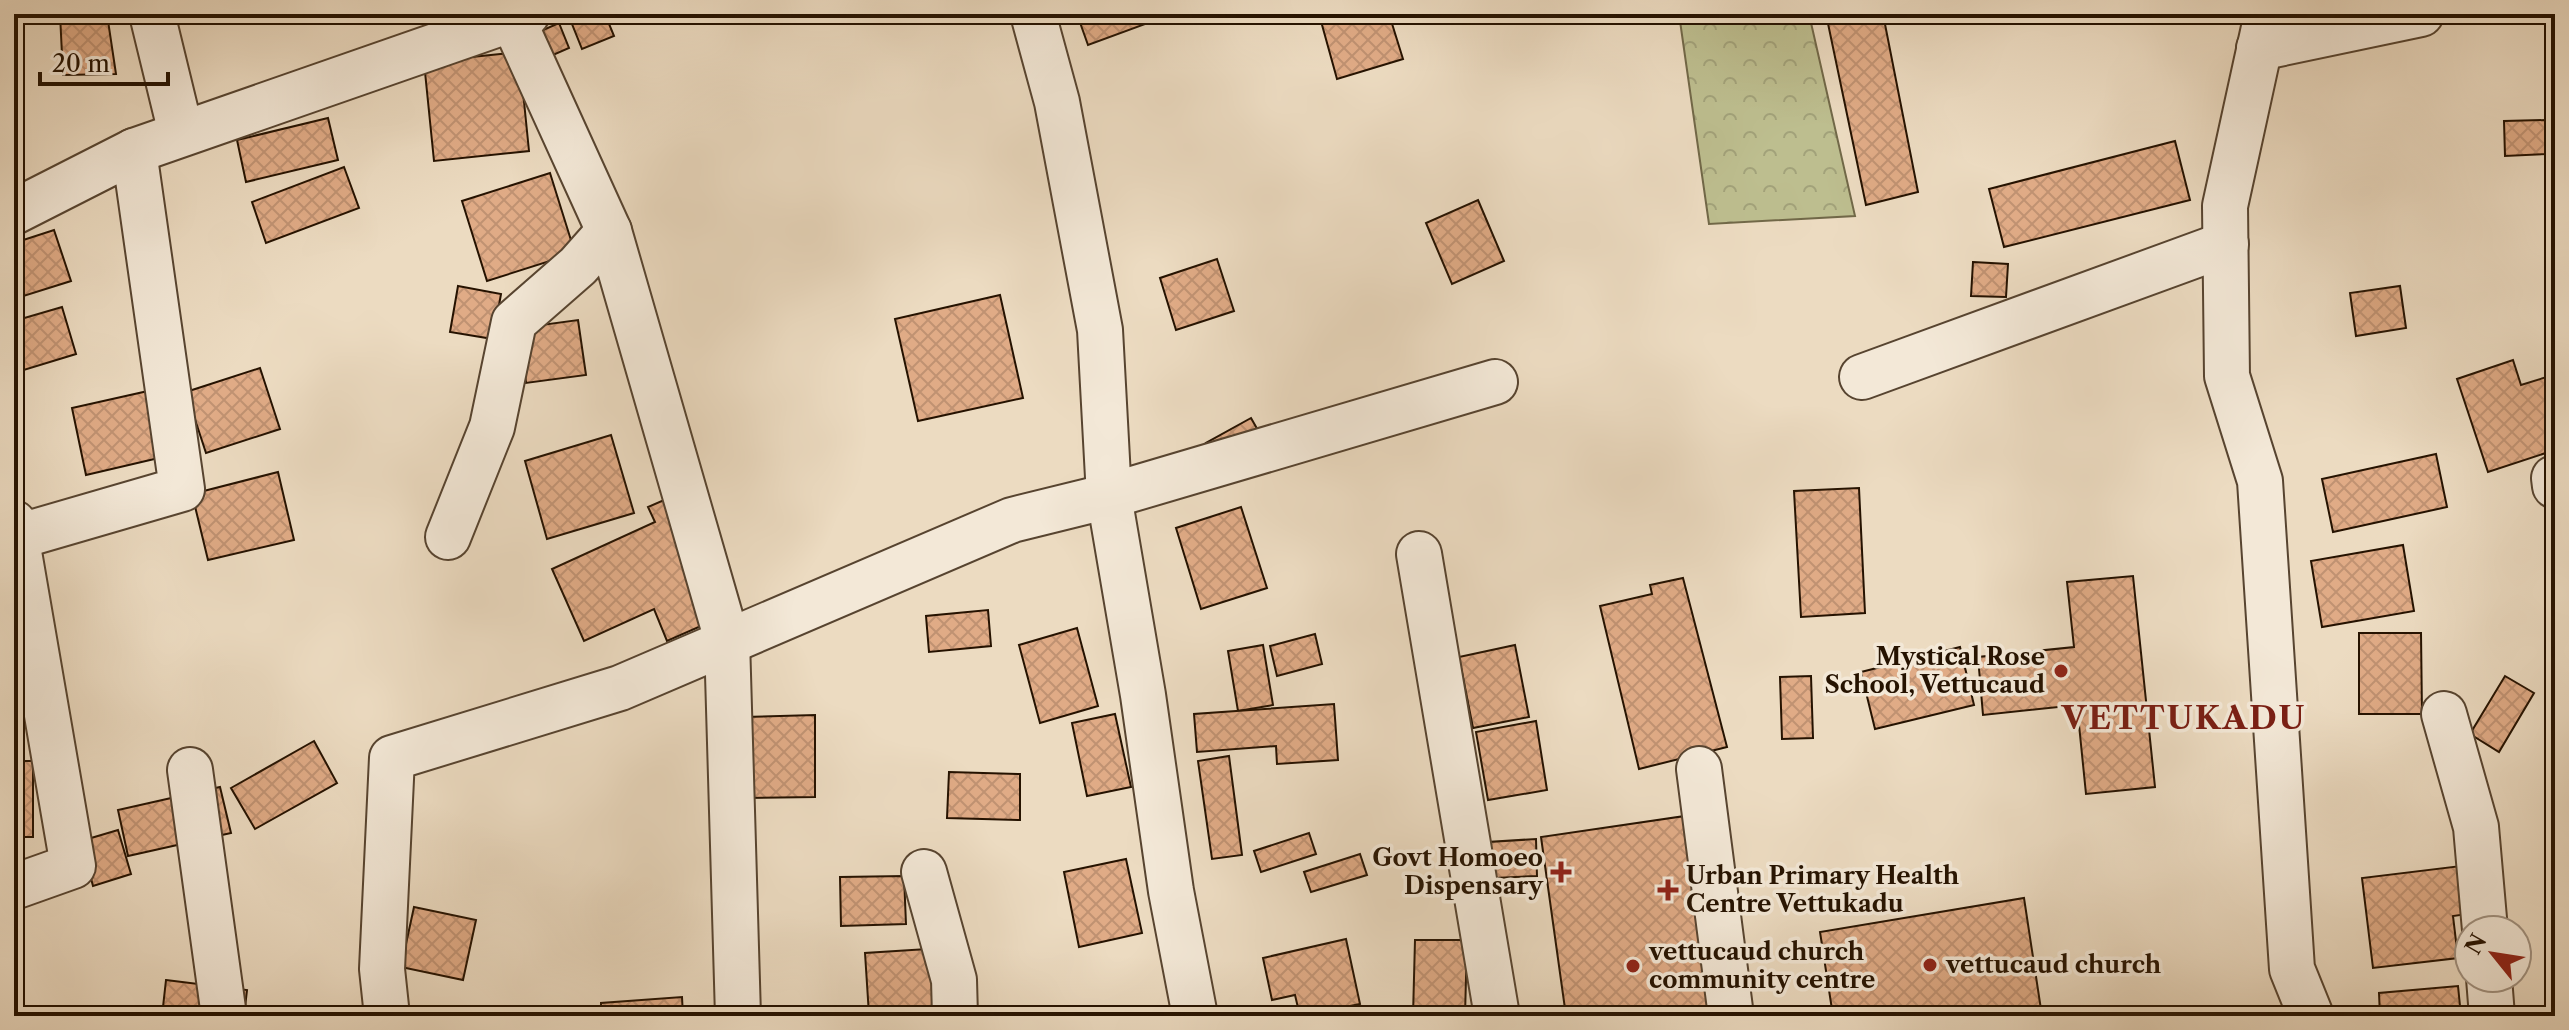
<svg xmlns="http://www.w3.org/2000/svg" width="2569" height="1030" viewBox="0 0 2569 1030" font-family="'Libre Caslon Text',serif">
  <style>
    .park { fill: url(#park-crowns); stroke: #716848; stroke-width: 2 }
    .building { fill: url(#building-cross-hatch); stroke: #251200; stroke-width: 2 }
    .lines { fill: none; stroke-linecap: round; stroke-linejoin: round }
    .minor-casing { stroke: #574430; stroke-width: 48 }
    .minor { stroke: #f3e8d7; stroke-width: 44 }
    .poi-dot { fill: #8f2418; stroke: #f3e8d7; stroke-width: 3 }
    .labels { text-anchor: middle; stroke-width: 7; stroke-linejoin: round; paint-order: stroke }
    .poi-label { font-size: 24px; font-weight: bold; fill: #251200; stroke: #f3e8d7; text-anchor: start }
    .district-label { font-size: 32px; font-weight: bold; letter-spacing: 2px; fill: #7a1f14; stroke: #f3e8d7 }
  </style>
  <defs>
    <pattern id="park-crowns" width="20" height="18" patternUnits="userSpaceOnUse" patternTransform="scale(2)"><rect width="20" height="18" fill="#bdbe8f"/><path d="M2 6a3 3 0 1 1 6 0M12 15a3 3 0 1 1 6 0" fill="none" stroke="#a2a27a"/></pattern>
    <pattern id="building-cross-hatch" width="8" height="8" patternUnits="userSpaceOnUse" patternTransform="scale(2)"><rect width="8" height="8" fill="#e0ab86"/><path d="M0 0l8 8M0 8l8-8" fill="none" stroke="#c09272"/></pattern>
  </defs>
  <rect width="100%" height="100%" fill="#ecdbc1"/>
  <filter id="stains"><feTurbulence type="fractalNoise" baseFrequency=".0025" numOctaves="4"/><feColorMatrix values="0 0 0 0 .2 0 0 0 0 .09 0 0 0 0 .02 0 0 0 .5 -.17"/></filter>
  <radialGradient id="worn" r=".72"><stop offset=".6" stop-color="#630" stop-opacity="0"/><stop offset="1" stop-color="#630" stop-opacity=".3"/></radialGradient>
  <path class="park" d="M1679,14H1809L1855,216L1709,224Z"/>
  <g class="building">
    <path d="M60,14H107L116,74L63,75Z"/>
    <path d="M596,14H605L614,36L582,49L572,24Z"/>
    <path d="M1077,14H1145L1148,23L1088,45Z"/>
    <path d="M1319,14H1389L1403,59L1337,79Z"/>
    <path d="M1826,14H1883L1918,192L1866,205Z"/>
    <path d="M559,23L569,48L537,62L527,37Z"/>
    <path d="M519,52L529,151L434,161L424,62Z"/>
    <path d="M328,118L338,160L246,182L237,140Z"/>
    <path d="M2546,120L2547,154L2505,156L2504,121Z"/>
    <path d="M2175,141L2190,200L2004,247L1989,189Z"/>
    <path d="M344,167L359,208L266,243L252,202Z"/>
    <path d="M550,173L575,253L487,281L462,201Z"/>
    <path d="M1478,200L1504,261L1452,284L1426,223Z"/>
    <path d="M54,230L71,281L14,299V243Z"/>
    <path d="M1217,259L1234,311L1176,330L1160,278Z"/>
    <path d="M1973,262L2008,264L2006,297L1971,296Z"/>
    <path d="M458,286L501,294L493,339L450,332Z"/>
    <path d="M2400,286L2406,328L2356,336L2350,293Z"/>
    <path d="M1000,295L1023,398L918,421L895,319Z"/>
    <path d="M62,307L76,354L14,373V321Z"/>
    <path d="M578,320L586,375L526,383L519,328Z"/>
    <path d="M2513,360L2521,385L2553,375L2555,450L2488,472L2457,379Z"/>
    <path d="M260,368L280,429L206,453L186,392Z"/>
    <path d="M148,391L163,457L86,475L72,408Z"/>
    <path d="M1251,418L1269,450L1225,476L1206,443Z"/>
    <path d="M611,435L634,513L547,539L525,461Z"/>
    <path d="M2436,454L2447,507L2333,532L2322,479Z"/>
    <path d="M278,472L294,540L208,560L192,494Z"/>
    <path d="M1859,488L1865,613L1801,617L1794,491Z"/>
    <path d="M664,500L717,619L667,641L654,609L584,641L552,569L655,522L648,507Z"/>
    <path d="M1241,507L1267,588L1201,609L1176,528Z"/>
    <path d="M2403,545L2414,611L2322,627L2311,561Z"/>
    <path d="M2133,576L2155,787L2086,794L2077,705L1983,715L1978,657L2074,647L2067,582Z"/>
    <path d="M1683,578L1727,747L1639,769L1600,606L1652,594L1650,585Z"/>
    <path d="M988,610L991,646L929,652L926,616Z"/>
    <path d="M1077,628L1098,706L1040,723L1019,645Z"/>
    <path d="M2359,633H2421L2422,714H2359Z"/>
    <path d="M1315,634L1322,664L1277,676L1270,646Z"/>
    <path d="M1263,645L1273,705L1238,711L1228,651Z"/>
    <path d="M1515,645L1529,717L1473,728L1459,657Z"/>
    <path d="M1960,647L1974,705L1875,729L1861,672Z"/>
    <path d="M1811,676L1813,738L1782,739L1780,677Z"/>
    <path d="M2505,676L2534,693L2499,752L2470,734Z"/>
    <path d="M1334,704L1338,760L1277,764L1276,746L1197,752L1194,714Z"/>
    <path d="M1115,714L1131,787L1087,796L1072,723Z"/>
    <path d="M815,715V797L744,798L743,717Z"/>
    <path d="M1536,721L1547,790L1488,800L1476,732Z"/>
    <path d="M314,741L337,783L255,829L231,788Z"/>
    <path d="M1229,756L1242,855L1212,859L1198,761Z"/>
    <rect x="14" y="761" width="19" height="76"/>
    <path d="M949,772L1020,774V820L947,818Z"/>
    <path d="M220,787L231,833L128,856L118,810Z"/>
    <path d="M1685,816L1713,1016H1566L1541,837Z"/>
    <path d="M118,830L131,874L93,886L81,841Z"/>
    <path d="M1309,833L1316,854L1261,872L1254,851Z"/>
    <path d="M1536,839L1537,876L1474,879L1472,843Z"/>
    <path d="M1360,854L1367,875L1311,892L1304,872Z"/>
    <path d="M1126,859L1142,933L1079,947L1064,872Z"/>
    <path d="M2469,865L2474,913L2453,916L2458,958L2373,968L2362,878Z"/>
    <path d="M904,876L906,924L841,926L840,877Z"/>
    <path d="M2024,898L2042,1016H1833L1820,932Z"/>
    <path d="M414,907L476,920L463,980L401,967Z"/>
    <path d="M1346,939L1360,1004L1300,1016L1295,995L1272,1000L1263,958Z"/>
    <path d="M1415,940H1467L1465,1016H1413Z"/>
    <path d="M943,948L947,1009L869,1015L865,953Z"/>
    <path d="M166,980L247,990L244,1016H162Z"/>
    <path d="M2458,986L2461,1016H2380L2379,993Z"/>
    <path d="M682,997L683,1016H601V1003Z"/>
  </g>
  <g class="lines">
    <g class="minor-casing">
      <g id="minor">
        <path d="M152,14L181,133"/>
        <path d="M1033,14L1057,102L1100,330L1109,496L1143,695L1171,891L1195,1016"/>
        <path d="M2267,14L2225,206L2227,376L2260,481L2292,969L2311,1016"/>
        <path d="M513,20L609,231L727,640L738,1016"/>
        <path d="M2259,48L2421,14"/>
        <path d="M134,151L527,14"/>
        <path d="M14,212L134,151L182,489L17,537"/>
        <path d="M1862,377L2226,244"/>
        <path d="M2554,478L2555,486"/>
        <path d="M14,523L73,866L14,887"/>
        <path d="M448,537L492,427L514,322L578,266L609,231"/>
        <path d="M1419,554L1497,1016"/>
        <path d="M2444,714L2476,827L2485,930"/>
        <path d="M1699,769L1731,1016"/>
        <path d="M190,770L224,1016"/>
        <path d="M924,872L954,980L955,1016"/>
        <path d="M2489,978L2492,1016"/>
        <path d="M387,1016L382,969L392,758L620,688L1012,520L1109,496L1495,382"/>
      </g>
    </g>
    <use href="#minor" class="minor"/>
  </g>
  <g class="poi-dot">
    <circle cx="2061" cy="671" r="8"/>
    <path d="M1557 860h8v8h8v8h-8v8h-8v-8h-8v-8h8z"/>
    <path d="M1664 878h8v8h8v8h-8v8h-8v-8h-8v-8h8z"/>
    <circle cx="1930" cy="965" r="8"/>
    <circle cx="1633" cy="966" r="8"/>
  </g>
  <g class="labels">
    <g class="poi-label">
      <text x="2045" y="665" text-anchor="end">Mystical Rose<tspan x="2045" dy="28">School, Vettucaud</tspan></text>
      <text x="1543" y="866" text-anchor="end">Govt Homoeo<tspan x="1543" dy="28">Dispensary</tspan></text>
      <text x="1686" y="884">Urban Primary Health<tspan x="1686" dy="28">Centre Vettukadu</tspan></text>
      <text x="1649" y="960">vettucaud church<tspan x="1649" dy="28">community centre</tspan></text>
      <text x="1946" y="973">vettucaud church</text>
    </g>
    <g class="district-label">
      <text x="2184" y="729">VETTUKADU</text>
    </g>
  </g>
  <rect width="2569" height="1030" fill="none" stroke="#ecdbc1" stroke-width="48"/>
  <rect x="16" y="16" width="2537" height="998" fill="none" stroke="#251200" stroke-width="4"/>
  <rect x="24" y="24" width="2521" height="982" fill="none" stroke="#251200" stroke-width="2"/>
  <g transform="translate(2493 954) rotate(300)"><circle r="38" fill="#f3e8d7" stroke="#a19281" stroke-width="2"/>
  <path d="M0-6L14 30L0 20L-14 30Z" fill="#8f2418"/>
  <text y="-12" font-size="22" font-weight="bold" text-anchor="middle" fill="#251200">N</text>
  </g>
  <path d="M40 72v12h128v-12" fill="none" stroke="#251200" stroke-width="4"/>
  <text x="52" y="72" font-size="24" fill="#251200" stroke="#f3e8d7" stroke-width="6" paint-order="stroke">20 m</text>
  <rect width="100%" height="100%" filter="url(#stains)"/>
  <rect width="100%" height="100%" fill="url(#worn)"/>
</svg>
